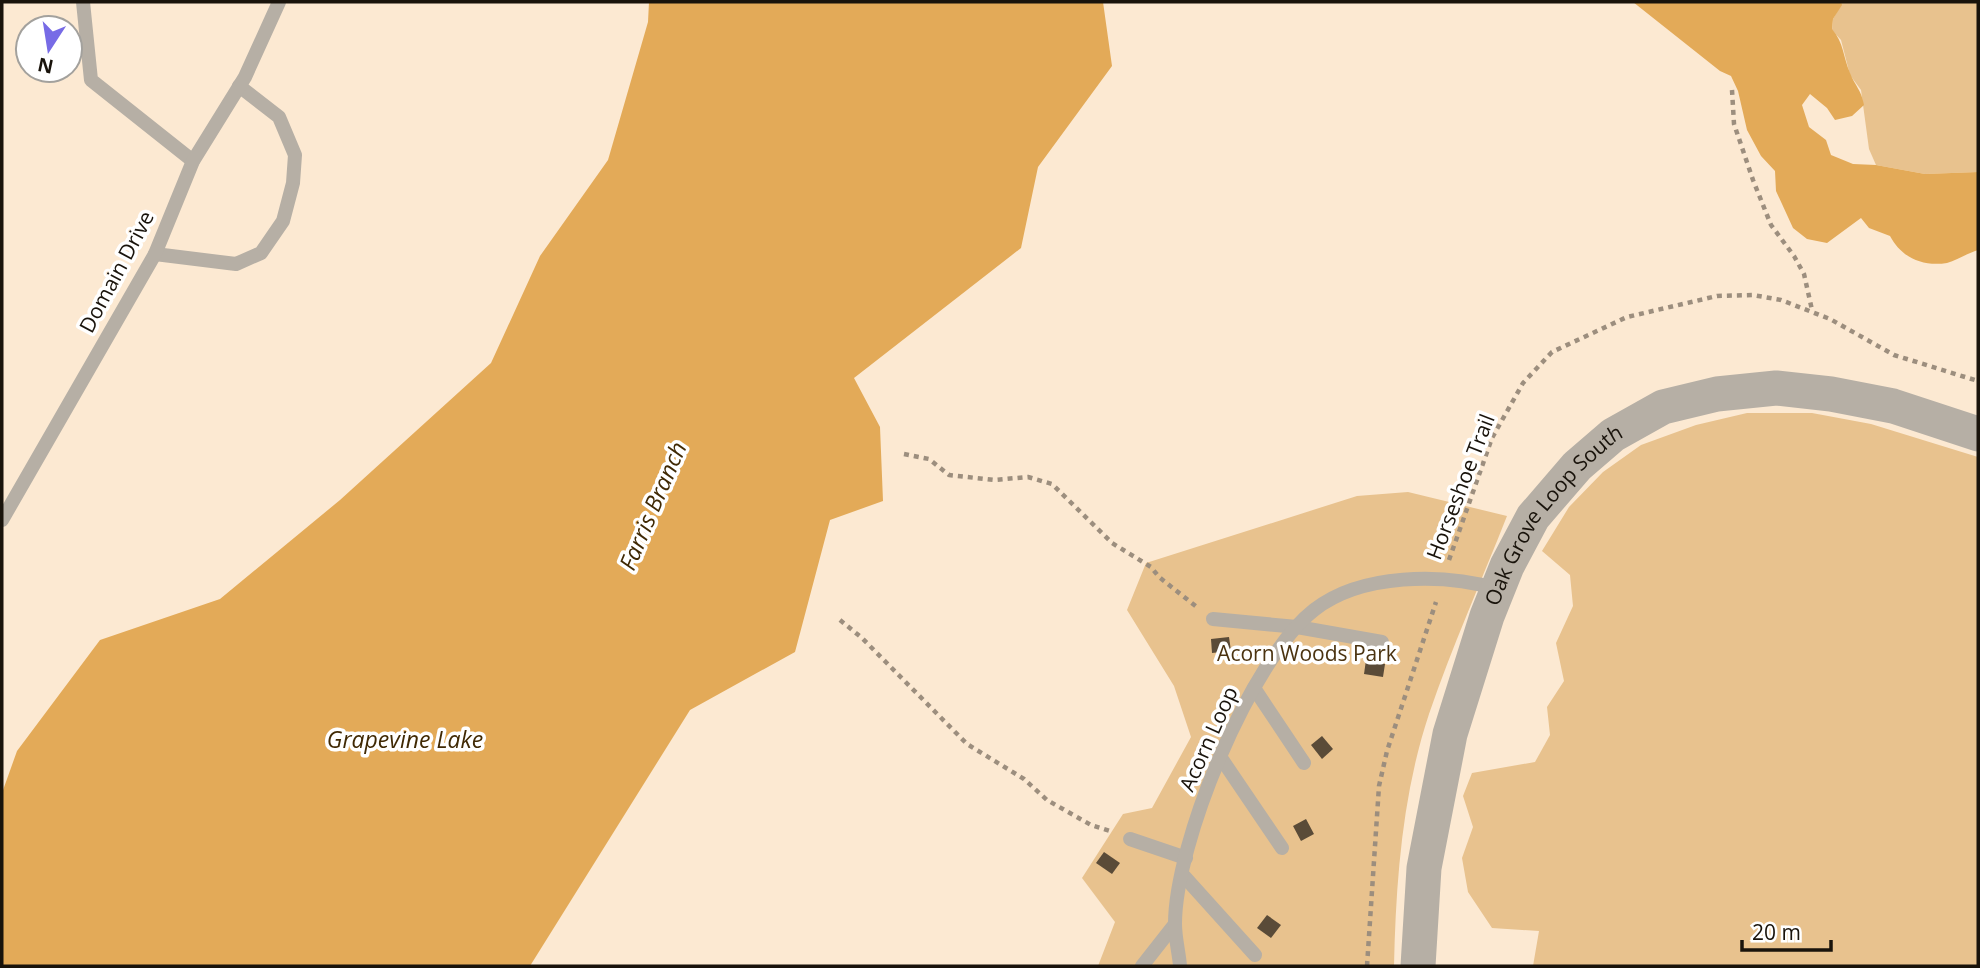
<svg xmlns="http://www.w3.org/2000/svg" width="1980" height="968" viewBox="0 0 1980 968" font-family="'Open Sans',sans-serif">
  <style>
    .green { fill: #e8c28e }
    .water { fill: #e3aa58 }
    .building { fill: #5a4b38 }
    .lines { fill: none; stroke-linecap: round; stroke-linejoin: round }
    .path { stroke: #9c8e7e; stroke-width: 4.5; stroke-dasharray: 5 5; stroke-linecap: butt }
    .service { stroke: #b6afa5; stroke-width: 14 }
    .tertiary { stroke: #b6afa5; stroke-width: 35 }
    .labels { text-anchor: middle; stroke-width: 7; stroke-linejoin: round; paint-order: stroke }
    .street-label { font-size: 21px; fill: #19130b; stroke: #fff }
    .park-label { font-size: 21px; fill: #4b3310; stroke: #fff }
    .water-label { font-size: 23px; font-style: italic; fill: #402904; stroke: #fff }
  </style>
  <rect width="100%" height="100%" fill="#fce9d2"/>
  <g class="green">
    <path d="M1841,2H1978V172L1925,174L1876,165L1869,149L1861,90L1850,75L1841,40L1832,30L1833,19L1841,5Z"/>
    <path d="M1747,413H1812L1871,424L1978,457V966H1533L1539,931L1492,928L1468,892L1462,858L1473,827L1463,796L1472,773L1535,762L1550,735L1547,707L1564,681L1556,643L1573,606L1570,575L1542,551L1569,507L1603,472L1641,445L1696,425Z"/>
    <path d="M1408,492L1507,516C1481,582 1452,647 1429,714C1402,795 1396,882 1394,966H1098L1115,922L1082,878L1123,814L1152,808L1191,737L1174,686L1127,610L1146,563L1357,496Z"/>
  </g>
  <g class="water">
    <path d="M649,2H1103L1112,66L1038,167L1021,248L854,378L880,427L883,501L830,520L795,652L690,710L530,966H2V793L17,751L100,640L220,599L340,500L491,363L540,256L608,160L648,22Z"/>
    <path d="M1633,2H1841L1842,5L1833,19L1832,29C1844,43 1843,57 1850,73C1855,86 1861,89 1864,105L1852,116L1835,120L1827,108L1810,94L1802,105L1809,127L1826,140L1831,155L1853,164L1876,165L1925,174L1978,172V250C1968,253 1957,260 1947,263C1922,267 1901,257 1890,236L1869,228L1861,218L1827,243L1807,239L1793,228L1776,191L1775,171L1761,156L1747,130L1738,91L1731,76L1720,71Z"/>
  </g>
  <g class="building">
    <path d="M1229,637L1231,651L1212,653L1211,639Z"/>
    <path d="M1366,660L1385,664L1383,677L1364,674Z"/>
    <path d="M1322,736L1333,749L1322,759L1311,745Z"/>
    <path d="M1306,819L1314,834L1301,841L1293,826Z"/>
    <path d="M1104,852L1120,863L1112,874L1096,863Z"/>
    <path d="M1267,915L1281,925L1271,938L1257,928Z"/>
  </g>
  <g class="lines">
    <g class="path">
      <path d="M1732,90L1734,124L1753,180L1771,225L1794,256L1804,274L1812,310"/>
      <path d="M904,454L929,459L949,475L994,480L1028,477L1052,484L1112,543L1151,567L1159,577L1198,608"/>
      <path d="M1449,560L1492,438L1523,383L1552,352L1627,317L1717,296L1753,295L1781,300L1830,319L1894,355L1978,381"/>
      <path d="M840,620L862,638L967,744L1024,779L1047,800L1091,825L1110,831"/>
      <path d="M1367,966L1379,786L1387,751L1436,602"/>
    </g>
    <g class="service">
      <path d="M83,2L91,80L193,161"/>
      <path d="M155,254L236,264L261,253L283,221L293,183L295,155L279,117L239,86"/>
      <path d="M2,520L155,254L193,161L245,77L279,2"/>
      <path d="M1213,619L1297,627L1382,642"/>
      <path d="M1254,688L1304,763"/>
      <path d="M1221,758L1282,848"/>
      <path d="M1130,839L1186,858"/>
      <path d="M1182,874L1255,955"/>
      <path d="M1142,966L1175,924"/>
      <path d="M1180,966C1179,953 1175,938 1175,924C1175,843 1250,660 1314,610C1361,573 1443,573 1498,589"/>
    </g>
    <path class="tertiary" id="s1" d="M1418,966L1424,868L1450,734L1487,616L1507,566L1533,517L1577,466L1613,435L1663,407L1717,394L1776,388L1831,394L1893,406L1978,434"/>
  </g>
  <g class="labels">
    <g class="street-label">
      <text transform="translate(117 272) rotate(-62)" y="7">Domain Drive</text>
      <text transform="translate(1461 487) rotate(-69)" y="7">Horseshoe Trail</text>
      <text dy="7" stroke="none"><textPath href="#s1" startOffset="481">Oak Grove Loop South</textPath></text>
      <text transform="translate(1209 739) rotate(-66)" y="7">Acorn Loop</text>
    </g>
    <g class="park-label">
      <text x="1307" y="661">Acorn Woods Park</text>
    </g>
    <g class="water-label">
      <text transform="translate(653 506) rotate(-67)" y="8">Farris Branch</text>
      <text x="405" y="748">Grapevine Lake</text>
    </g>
  </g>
  <rect width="1980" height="968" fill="none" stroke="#19130b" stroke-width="7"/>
  <g transform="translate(49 49) rotate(192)"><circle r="33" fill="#ffffff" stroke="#a3a19d" stroke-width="2"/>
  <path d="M0-5L12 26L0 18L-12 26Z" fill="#776be6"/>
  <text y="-10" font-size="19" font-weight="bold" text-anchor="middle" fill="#19130b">N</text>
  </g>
  <path d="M1742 940v10h89v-10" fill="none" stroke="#19130b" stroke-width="3.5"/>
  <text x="1752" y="940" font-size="21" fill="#19130b" stroke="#ffffff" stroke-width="5" paint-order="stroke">20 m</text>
</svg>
